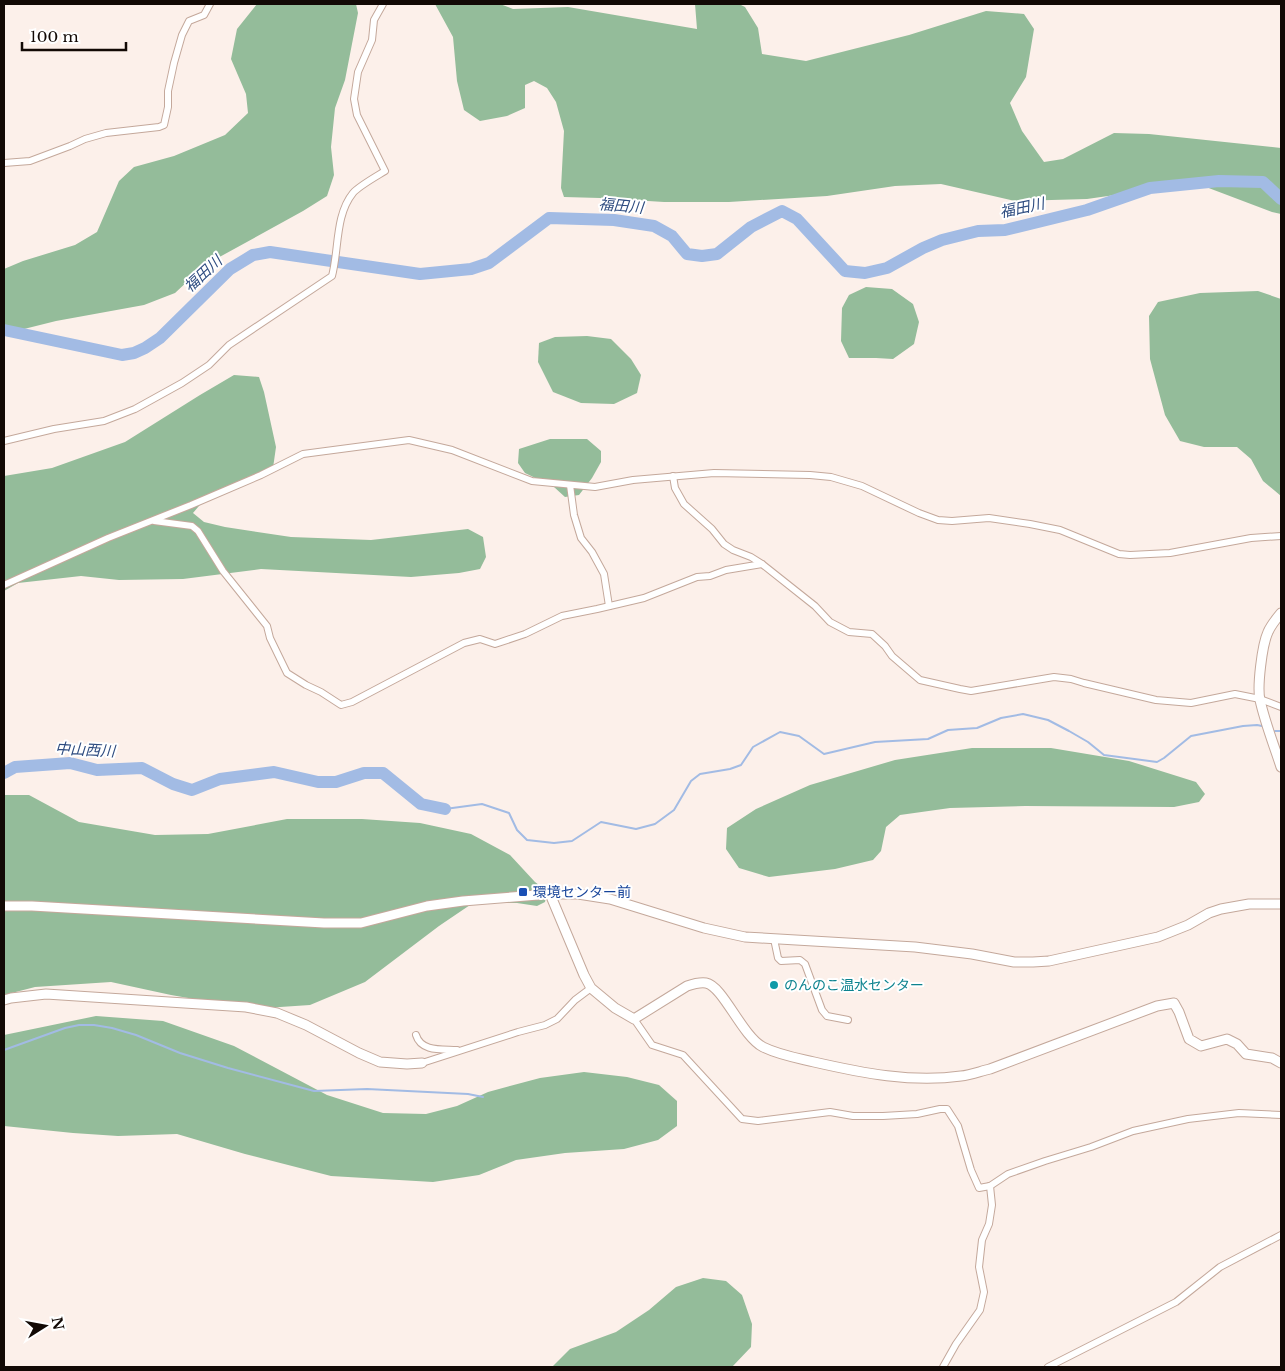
<svg xmlns="http://www.w3.org/2000/svg" width="1285" height="1371" viewBox="0 0 1285 1371" font-family="'Libre Baskerville','Noto Sans JP',serif">
  <style>
    .forest { fill: #94bc9a }
    .lines { fill: none; stroke-linecap: round; stroke-linejoin: round }
    .stream { stroke: #a2bbe4; stroke-width: 2 }
    .river { stroke: #a2bbe4; stroke-width: 12 }
    .street-casing { stroke: #c4a89b; stroke-width: 8 }
    .secondary-casing { stroke: #c4a89b; stroke-width: 11 }
    .street { stroke: #fff; stroke-width: 6 }
    .secondary { stroke: #fff; stroke-width: 9 }
    .transit-dot { fill: #1a4fb4; stroke: #fff; stroke-width: 2 }
    .culture-dot { fill: #0f9aa8; stroke: #fff; stroke-width: 2 }
    .labels { text-anchor: middle; stroke-width: 4; stroke-linejoin: round; paint-order: stroke }
    .transit-label { font-size: 14px; fill: #164399; stroke: #fff; text-anchor: start }
    .culture-label { font-size: 14px; fill: #0d838f; stroke: #fff; text-anchor: start }
    .water-label { font-size: 15px; font-style: italic; fill: #2e4c80; stroke: #fff }
  </style>
  <rect width="100%" height="100%" fill="#fcf0ea"/>
  <g class="forest">
    <path d="M257,4H356L358,13L345,80L335,108L331,147L334,175L327,196L303,211L205,265L175,293L144,305L56,321L4,334V269L23,261L75,245L97,232L119,181L134,167L174,156L225,135L248,113L246,94L231,59L237,29Z"/>
    <path d="M435,4H500L513,9L568,7L697,29L695,4H739L745,7L758,28L762,54L806,61L909,35L986,11L1024,14L1034,29L1026,77L1010,103L1022,131L1044,162L1063,159L1114,133L1149,134L1281,148V214L1272,212L1206,187L1157,189L1087,199L1015,201L941,184L895,186L827,196L729,202H664L600,198L564,197L561,188L564,131L556,102L547,88L534,81L525,85V108L507,116L480,121L464,110L457,81L453,37Z"/>
    <path d="M866,287L892,289L913,304L919,322L914,344L893,359L876,358H849L841,341L842,308L849,295Z"/>
    <path d="M1258,291L1281,299V496L1263,481L1251,459L1237,447H1204L1180,441L1165,415L1150,359L1149,316L1158,302L1200,293Z"/>
    <path d="M587,336L611,339L631,359L641,375L637,393L614,404L581,403L553,392L538,362L539,343L555,337Z"/>
    <path d="M234,375L259,377L264,392L276,447L273,468L204,500L193,513L204,522L225,527L291,537L371,540L468,529L483,537L486,557L480,569L459,573L411,577L261,569L183,579L119,580L81,576L18,583L4,591V476L52,468L125,442L200,395Z"/>
    <path d="M550,439H587L601,451V462L592,478L579,495L565,497L554,487L525,473L518,463L519,449Z"/>
    <path d="M972,748H1051L1129,761L1196,782L1205,794L1199,802L1174,807L1025,806L950,808L900,815L886,827L881,851L873,860L835,869L769,877L739,868L726,849L727,828L756,809L810,785L895,760Z"/>
    <path d="M4,795H29L79,822L155,835L208,834L287,819H362L420,823L471,834L510,855L535,882L547,891L545,902L537,906L517,903H492L470,905L439,926L365,982L310,1005L251,1009L171,995L111,982L35,987L4,995Z"/>
    <path d="M96,1016L163,1021L234,1046L327,1095L383,1113L426,1114L457,1106L488,1092L540,1078L584,1072L627,1077L659,1085L677,1101V1126L658,1140L624,1149L565,1153L516,1160L479,1175L433,1182L331,1176L245,1154L177,1134L118,1136L73,1133L4,1126V1035Z"/>
    <path d="M703,1278L726,1281L742,1295L752,1324L751,1347L732,1367H552L570,1349L616,1332L649,1310L676,1287Z"/>
  </g>
  <g class="lines">
    <g class="stream">
      <path d="M1275,731H1281"/>
      <path d="M445,809L482,804L509,813L517,830L527,840L554,843L572,841L601,822L636,829L655,824L674,810L691,781L700,774L730,769L741,765L753,747L780,732L799,736L824,754L875,742L928,739L948,730L977,728L1001,718L1023,714L1048,720L1069,731L1088,742L1104,755L1157,762L1164,758L1191,736L1243,726L1257,725L1262,726"/>
      <path d="M4,1050L65,1028L79,1025H94L112,1028L136,1035L180,1053L228,1068L314,1091L367,1089L468,1094L483,1097"/>
    </g>
    <g class="river">
      <path d="M4,330L122,355L134,353L145,348L160,338L230,269L253,255L270,252L420,274L471,269L489,263L549,218L614,220L654,226L672,236L687,254L702,256L717,254L751,227L782,211L797,219L845,271L865,273L887,268L923,248L942,240L978,231L1005,230L1087,210L1150,188L1219,181L1263,182L1281,199"/>
      <path d="M4,773L15,767L70,763L97,770L142,768L173,784L192,790L220,779L274,772L318,782H336L364,773H383L421,804L445,809"/>
    </g>
    <g class="street-casing">
      <g id="street">
        <path d="M4,163L30,161L70,146L85,139L106,133L159,127L164,125L168,107V91L174,63L182,35L189,21L204,15L210,4"/>
        <path d="M4,441L54,429L104,421L135,409L182,383L209,365L229,345L332,276C339,250 335,215 353,193C359,186 377,176 385,171L357,115L354,99L358,72L372,40L374,20L383,4"/>
        <path d="M673,476L675,488L684,504L712,529L724,544L733,550L751,557L762,564L815,606L830,622L849,632L872,634L885,646L892,656L920,680L960,689L971,691L1054,677L1071,679L1084,683L1156,700L1191,703L1235,694L1260,699L1281,707"/>
        <path d="M570,485L574,515L581,538L592,552L604,574L609,606"/>
        <path d="M154,521L192,526L198,531L223,571L267,626L270,638L287,673L306,685L321,692L341,705L352,702L464,643L480,639L495,644L525,634L562,616L597,609L644,598L697,577L710,576L726,570L762,564"/>
        <path d="M4,585L108,538L191,505L261,475L303,454L409,440L452,450L532,481L595,487L633,480L714,473L810,475L831,477L862,486L919,513L938,520L952,521L989,518L1030,524L1060,530L1119,554L1130,555L1170,553L1251,538L1281,536"/>
        <path d="M774,939L778,958L781,961L800,960L805,964L822,1010L827,1016L848,1020"/>
        <path d="M634,1019L652,1045L683,1055L742,1119L758,1121L830,1112L853,1116H883L917,1114L940,1109H947L958,1126L971,1170L979,1188L990,1186L1008,1174L1045,1161L1091,1147L1133,1131L1188,1119L1239,1113L1281,1115"/>
        <path d="M416,1035C421,1052 442,1049 457,1050"/>
        <path d="M422,1063L518,1032L545,1025L557,1019L575,1000L591,988"/>
        <path d="M943,1367L956,1344L980,1310L984,1292L979,1267L982,1240L989,1224L992,1205L990,1186"/>
        <path d="M1048,1367L1176,1302L1220,1267L1281,1235"/>
      </g>
    </g>
    <g class="secondary-casing">
      <g id="secondary">
        <path d="M1281,613C1276,619 1271,625 1268,632C1262,645 1257,687 1260,700C1265,723 1274,745 1281,767"/>
        <path d="M550,894L584,975L591,988L615,1008L634,1019L687,986C693,984 699,982 706,983C723,986 742,1036 763,1047C779,1055 797,1058 814,1062C862,1073 912,1083 961,1076C971,1075 981,1071 990,1069L1157,1006L1174,1003L1179,1012L1189,1039L1201,1046L1227,1039L1237,1044L1246,1054L1272,1058L1281,1063"/>
        <path d="M4,906H32L324,923H361L427,906L463,901L550,894H578L610,899L704,928L745,937L915,947L972,954L1014,962H1033L1049,961L1158,937L1188,925L1209,913L1221,909L1249,904H1281"/>
        <path d="M4,1000L11,998L46,994L246,1007L277,1013L306,1025L359,1053L380,1062L407,1064L422,1063"/>
      </g>
    </g>
    <use href="#street" class="street"/>
    <use href="#secondary" class="secondary"/>
  </g>
  <rect class="transit-dot" x="518" y="887" width="10" height="10" rx="2.5"/>
  <circle class="culture-dot" cx="774" cy="985" r="5"/>
  <g class="labels">
    <g class="transit-label">
      <text x="533" y="897">環境センター前</text>
    </g>
    <g class="culture-label">
      <text x="784" y="990">のんのこ温水センター</text>
    </g>
    <g class="water-label">
      <text transform="translate(621 206) rotate(5)" y="5">福田川</text>
      <text transform="translate(1022 208) rotate(-12)" y="5">福田川</text>
      <text transform="translate(203 274) rotate(-43)" y="5">福田川</text>
      <text transform="translate(85 750) rotate(3)" y="5">中山西川</text>
    </g>
  </g>
  <rect width="1285" height="1371" fill="none" stroke="#120905" stroke-width="10"/>
  <g transform="translate(45 1326) rotate(79)" stroke="#ffffff" stroke-width="4" paint-order="stroke">
  <path d="M0-4L9 19L0 12L-9 19Z" fill="#120905"/>
  <text y="-8" font-size="14" font-weight="bold" text-anchor="middle" fill="#120905">N</text>
  </g>
  <path d="M22 42v8h104v-8" fill="none" stroke="#120905" stroke-width="2.5"/>
  <text x="30" y="42" font-size="15" fill="#120905" stroke="#ffffff" stroke-width="4" paint-order="stroke">100 m</text>
</svg>
